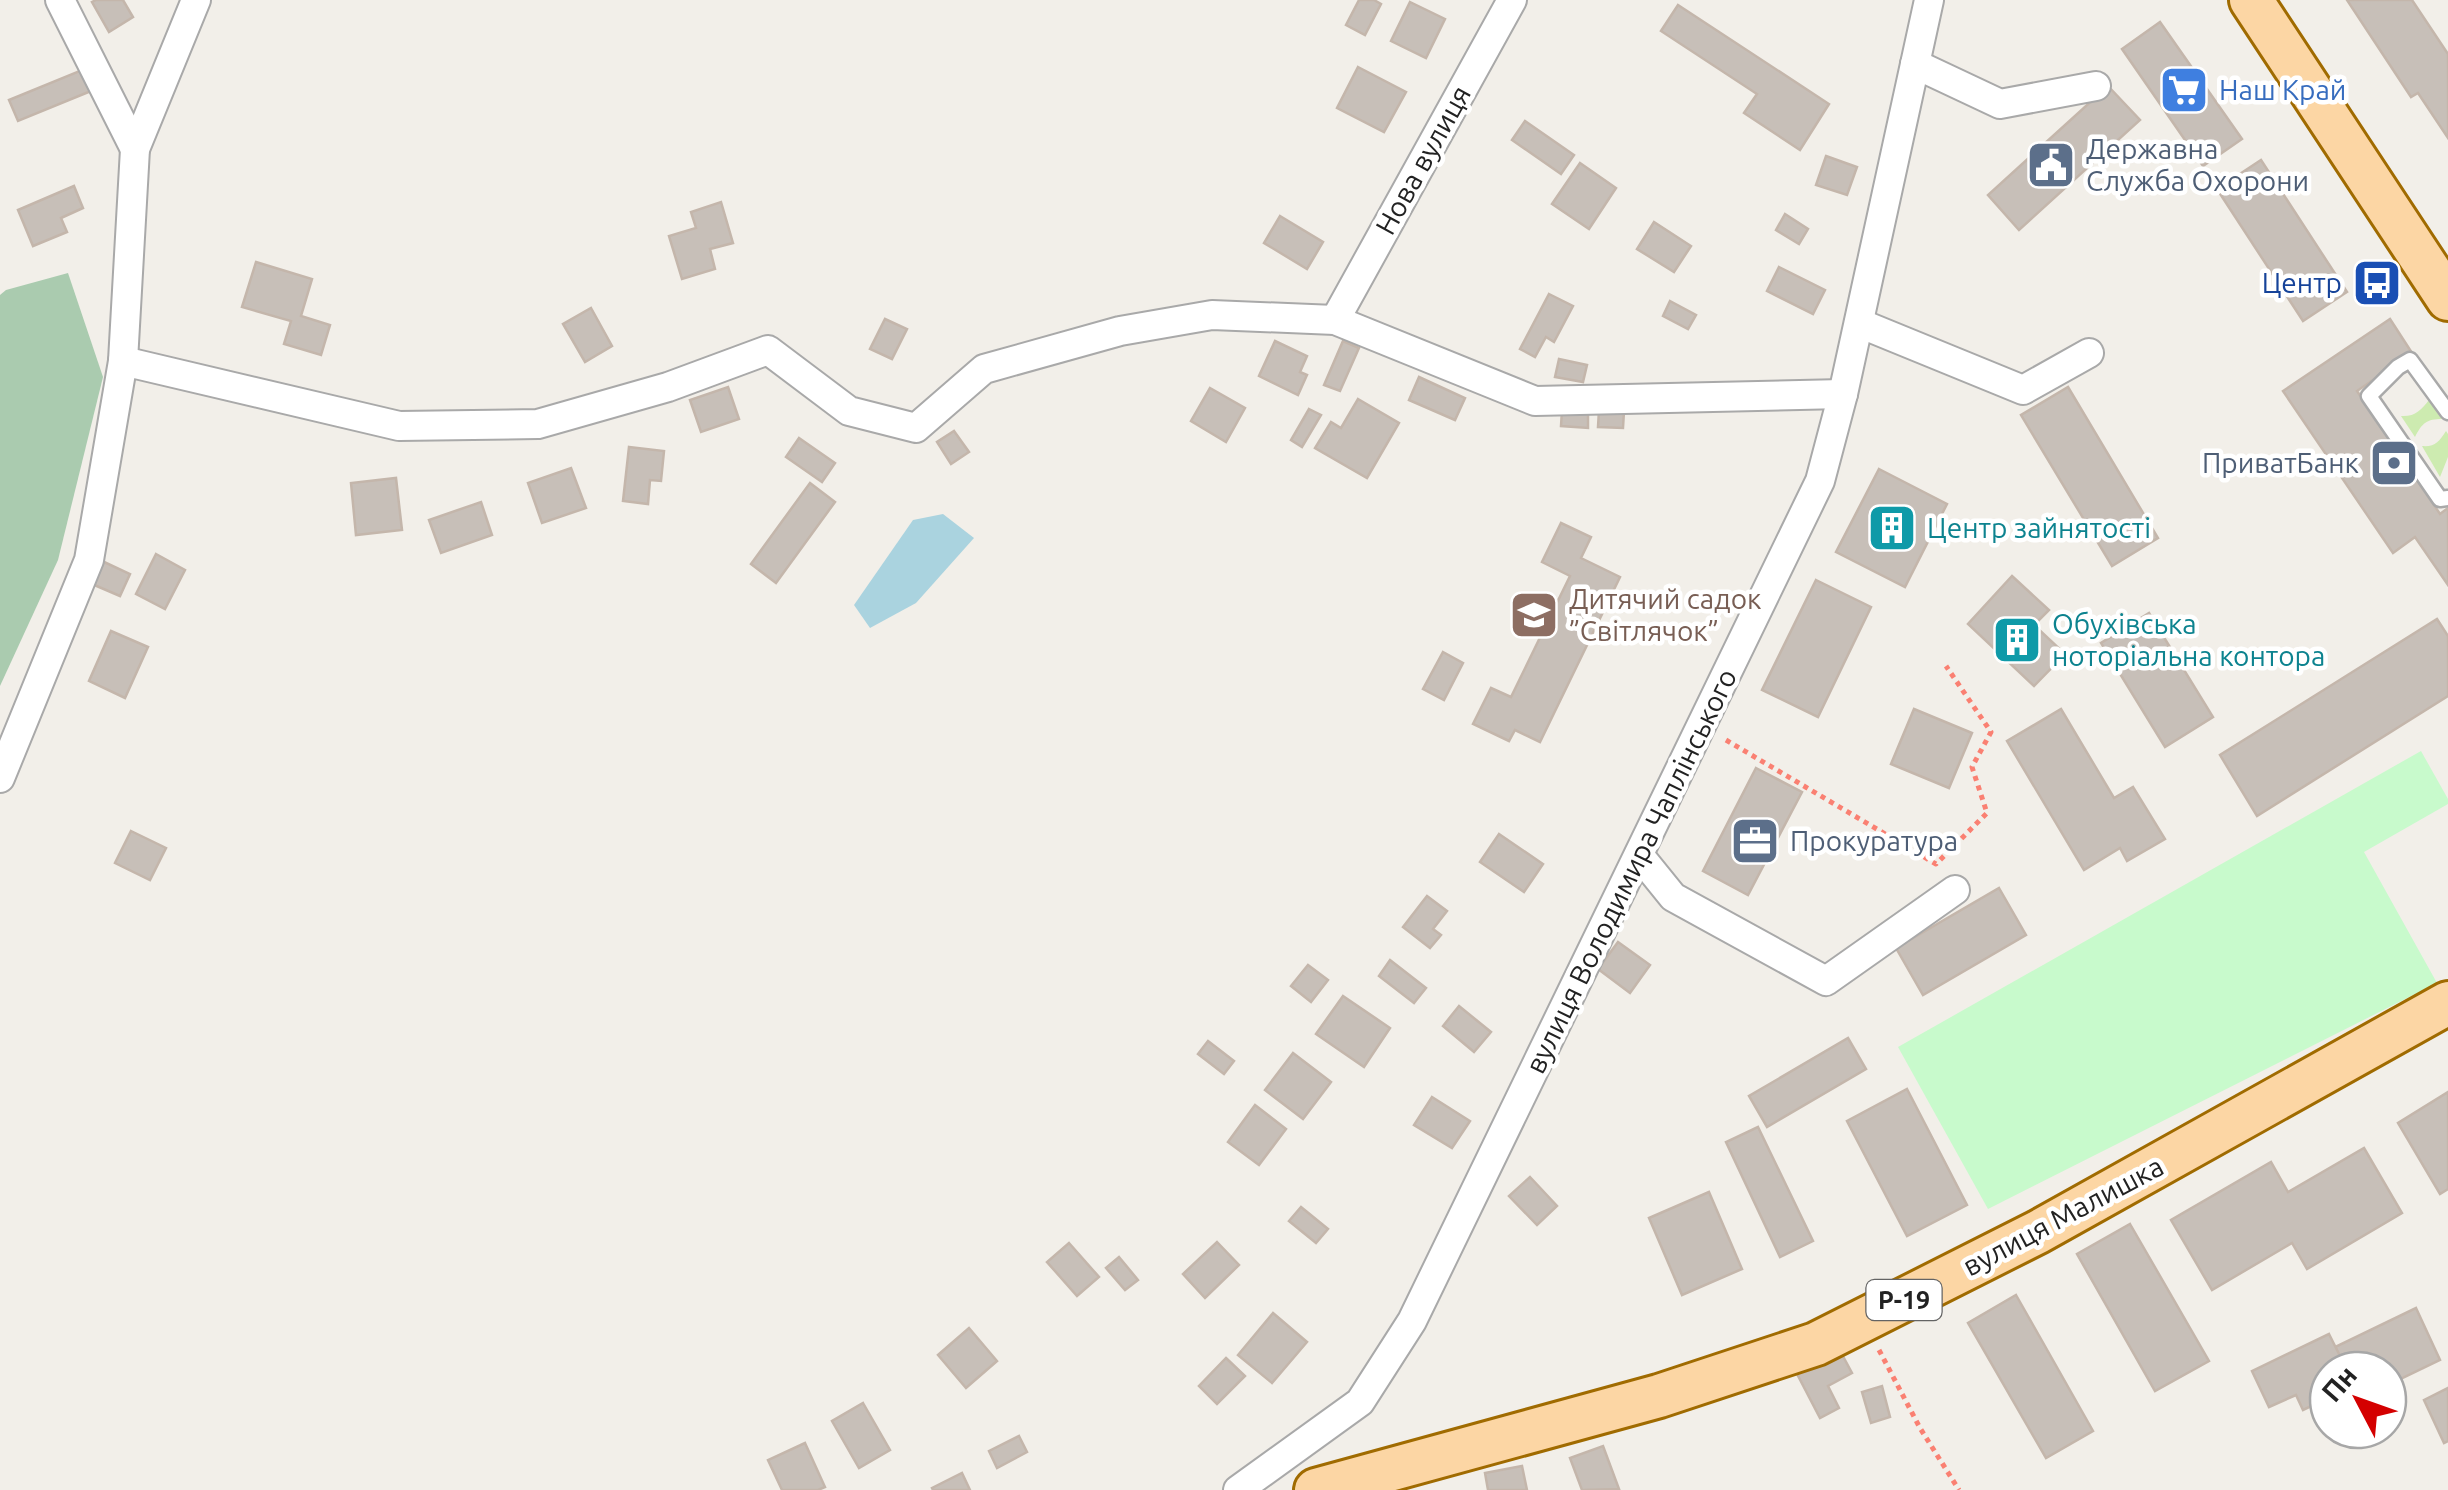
<svg xmlns="http://www.w3.org/2000/svg" width="2448" height="1490" viewBox="0 0 2448 1490" font-family="Ubuntu,sans-serif">
  <style>
    .grass { fill: #cdebb0 }
    .cemetery { fill: #aacbaf }
    .park { fill: #c8facc }
    .water { fill: #aad3df }
    .building { fill: #c7bfb8; stroke: #c4b6ab; stroke-width: 2.5 }
    .lines { fill: none; stroke-linecap: round; stroke-linejoin: round }
    .lane-casing { stroke: #a9a9a9; stroke-width: 19 }
    .street-casing { stroke: #a9a9a9; stroke-width: 32 }
    .primary-casing { stroke: #a06b00; stroke-width: 48 }
    .path { stroke: #fa8072; stroke-width: 5; stroke-dasharray: 5 5; stroke-linecap: butt }
    .lane { stroke: #fff; stroke-width: 14 }
    .street { stroke: #fff; stroke-width: 28 }
    .primary { stroke: #fcd6a4; stroke-width: 42 }
    .labels { text-anchor: middle; stroke-width: 9; stroke-linejoin: round; paint-order: stroke }
    .shield { fill: #fff; stroke: #646464; stroke-width: 2.5 }
    .shield-label { font-size: 25px; font-weight: bold; fill: #222 }
    .shop-label { font-size: 28px; fill: #366cbe; stroke: #fff; text-anchor: start }
    .service-label { font-size: 28px; fill: #4e5e75; stroke: #fff; text-anchor: start }
    .street-label { font-size: 28px; fill: #222; stroke: #fff }
    .transit-label { font-size: 28px; fill: #164399; stroke: #fff; text-anchor: end }
    .culture-label { font-size: 28px; fill: #0d838f; stroke: #fff; text-anchor: start }
    .education-label { font-size: 28px; fill: #785e54; stroke: #fff; text-anchor: start }
  </style>
  <rect width="100%" height="100%" fill="#f2efe9"/>
  <g class="grass">
    <path d="M2429,400L2442,419C2427,419 2422,423 2415,437L2401,416C2415,417 2421,410 2429,400Z"/>
    <path d="M2446,431L2448,434V457L2440,477L2422,446C2435,447 2439,442 2446,431Z"/>
  </g>
  <path class="cemetery" d="M68,273L103,377L58,560L0,686V295L6,290Z"/>
  <path class="park" d="M2421,751L2448,799V804L2364,852L2437,983L1988,1209L1898,1047Z"/>
  <path class="water" d="M943,514L974,538L916,603L870,628L854,605L913,520Z"/>
  <g class="building">
    <path d="M96,0H123L133,17L109,32L92,2Z"/>
    <path d="M1359,0H1374L1381,4L1365,35L1346,25Z"/>
    <path d="M2347,0H2412L2448,54V138L2418,93L2411,97Z"/>
    <path d="M1410,2L1445,19L1426,58L1391,41Z"/>
    <path d="M1678,5L1829,104L1800,150L1744,113L1757,94L1661,31Z"/>
    <path d="M2160,22L2242,139L2203,166L2122,49Z"/>
    <path d="M1358,67L1406,92L1384,132L1337,108Z"/>
    <path d="M82,70L91,91L18,121L9,100Z"/>
    <path d="M2108,86L2140,120L2019,230L1988,195Z"/>
    <path d="M1525,121L1574,155L1561,174L1512,140Z"/>
    <path d="M1826,156L1857,167L1847,195L1816,185Z"/>
    <path d="M2261,160L2347,292L2303,321L2217,189Z"/>
    <path d="M1580,163L1616,188L1589,229L1552,204Z"/>
    <path d="M74,186L83,208L61,218L67,232L33,246L18,210Z"/>
    <path d="M721,202L733,243L710,249L715,269L682,279L669,236L696,228L691,212Z"/>
    <path d="M1785,214L1808,229L1799,244L1776,230Z"/>
    <path d="M1280,216L1323,242L1307,269L1264,243Z"/>
    <path d="M1654,222L1691,246L1674,272L1637,249Z"/>
    <path d="M256,262L312,279L301,316L330,325L321,355L284,344L291,321L242,307Z"/>
    <path d="M1779,267L1825,290L1813,314L1767,291Z"/>
    <path d="M1549,294L1573,306L1554,342L1546,337L1535,357L1520,349Z"/>
    <path d="M1670,301L1696,315L1688,329L1663,316Z"/>
    <path d="M591,308L612,346L585,362L563,324Z"/>
    <path d="M885,319L907,329L892,359L870,349Z"/>
    <path d="M2390,319L2412,353L2357,391L2440,514L2448,508V585L2415,537L2393,553L2283,391Z"/>
    <path d="M1275,341L1307,356L1300,372L1307,375L1298,395L1259,376Z"/>
    <path d="M1343,341L1359,348L1340,391L1324,385Z"/>
    <path d="M1559,359L1587,365L1583,382L1555,377Z"/>
    <path d="M1419,377L1465,398L1455,420L1409,400Z"/>
    <path d="M728,387L739,419L701,432L690,400Z"/>
    <path d="M2068,387L2158,538L2112,566L2021,415Z"/>
    <path d="M1210,388L1245,408L1226,442L1191,421Z"/>
    <path d="M1358,399L1399,423L1367,478L1315,448L1331,422L1341,428Z"/>
    <path d="M1309,409L1321,415L1302,447L1291,440Z"/>
    <path d="M1562,410L1588,412V428L1561,426Z"/>
    <path d="M1599,410L1624,411L1623,428L1598,427Z"/>
    <path d="M954,431L969,452L951,464L937,442Z"/>
    <path d="M799,438L835,463L822,482L786,457Z"/>
    <path d="M629,447L664,451L661,481L650,480L648,504L623,501Z"/>
    <path d="M571,468L586,508L542,523L528,483Z"/>
    <path d="M1879,469L1947,504L1905,587L1836,552Z"/>
    <path d="M396,478L402,530L356,535L351,483Z"/>
    <path d="M810,483L835,502L776,583L751,564Z"/>
    <path d="M481,502L492,535L441,553L429,520Z"/>
    <path d="M1561,523L1591,537L1581,558L1620,577L1540,742L1515,730L1509,741L1473,724L1491,688L1511,697L1570,576L1542,562Z"/>
    <path d="M156,554L185,570L165,609L136,594Z"/>
    <path d="M102,561L130,574L120,596L92,584Z"/>
    <path d="M2012,576L2049,610L2034,625L2065,654L2034,686L1968,624Z"/>
    <path d="M1816,580L1871,607L1818,717L1762,690Z"/>
    <path d="M2149,613L2213,717L2165,747L2101,643Z"/>
    <path d="M2437,619L2448,636V696L2257,816L2220,755Z"/>
    <path d="M111,631L148,647L125,698L89,681Z"/>
    <path d="M1443,652L1463,663L1444,700L1423,689Z"/>
    <path d="M1914,709L1972,733L1949,788L1891,764Z"/>
    <path d="M2061,709L2114,798L2133,787L2165,839L2127,861L2120,848L2084,870L2007,741Z"/>
    <path d="M1756,768L1802,792L1748,895L1703,871Z"/>
    <path d="M131,831L166,848L150,880L115,863Z"/>
    <path d="M1499,834L1543,864L1524,892L1480,862Z"/>
    <path d="M1999,888L2026,935L1923,995L1896,948Z"/>
    <path d="M1427,896L1447,911L1433,929L1441,935L1430,948L1403,927Z"/>
    <path d="M1618,942L1650,965L1630,993L1598,969Z"/>
    <path d="M1390,960L1426,988L1414,1003L1379,976Z"/>
    <path d="M1308,965L1328,980L1311,1002L1291,986Z"/>
    <path d="M1343,996L1390,1028L1364,1067L1316,1034Z"/>
    <path d="M1459,1006L1491,1032L1474,1052L1443,1026Z"/>
    <path d="M1848,1038L1866,1069L1767,1127L1749,1096Z"/>
    <path d="M1208,1041L1234,1061L1224,1074L1198,1054Z"/>
    <path d="M1293,1053L1331,1082L1303,1119L1265,1090Z"/>
    <path d="M1907,1089L1967,1205L1907,1236L1847,1121Z"/>
    <path d="M2448,1092V1189L2440,1194L2398,1123Z"/>
    <path d="M1432,1097L1470,1121L1452,1148L1414,1125Z"/>
    <path d="M1255,1105L1286,1129L1259,1165L1228,1142Z"/>
    <path d="M1758,1127L1813,1241L1780,1257L1726,1142Z"/>
    <path d="M2364,1148L2402,1213L2307,1269L2292,1243L2212,1290L2171,1220L2271,1162L2288,1192Z"/>
    <path d="M1530,1177L1557,1206L1537,1225L1509,1196Z"/>
    <path d="M1709,1192L1742,1269L1682,1295L1649,1218Z"/>
    <path d="M1301,1207L1328,1229L1316,1243L1289,1221Z"/>
    <path d="M2130,1224L2209,1361L2155,1391L2077,1254Z"/>
    <path d="M1217,1242L1239,1265L1205,1298L1183,1274Z"/>
    <path d="M1069,1243L1099,1277L1077,1296L1047,1262Z"/>
    <path d="M1119,1257L1138,1280L1125,1290L1106,1268Z"/>
    <path d="M2016,1295L2093,1431L2046,1458L1968,1323Z"/>
    <path d="M2416,1308L2440,1360L2394,1382L2402,1400L2388,1406V1370H2347L2335,1347Z"/>
    <path d="M1273,1313L1307,1342L1272,1383L1238,1355Z"/>
    <path d="M969,1328L997,1361L966,1388L938,1355Z"/>
    <path d="M2329,1334L2347,1370H2328V1398L2303,1410L2296,1395L2269,1407L2252,1371Z"/>
    <path d="M1838,1347L1852,1373L1828,1386L1839,1408L1820,1418L1795,1370Z"/>
    <path d="M1226,1358L1245,1376L1217,1404L1199,1386Z"/>
    <path d="M1882,1386L1890,1417L1871,1423L1862,1392Z"/>
    <path d="M2448,1388V1441L2444,1443L2424,1400Z"/>
    <path d="M863,1403L890,1450L859,1468L832,1421Z"/>
    <path d="M1019,1436L1027,1452L997,1468L989,1451Z"/>
    <path d="M805,1443L825,1487L818,1490H782L768,1460Z"/>
    <path d="M1603,1446L1619,1489L1582,1490L1570,1458Z"/>
    <path d="M1522,1466L1527,1490H1488L1485,1473Z"/>
    <path d="M962,1473L970,1490H933L932,1488Z"/>
  </g>
  <g class="lines">
    <g class="lane-casing">
      <path id="lane" d="M2448,412L2410,360L2398,367L2369,396L2440,499L2448,498"/>
    </g>
    <g class="street-casing">
      <g id="street">
        <path d="M60,0L135,149"/>
        <path d="M1915,64L2000,104L2096,86"/>
        <path d="M1335,320L1512,0"/>
        <path d="M1859,323L2023,390L2089,353"/>
        <path d="M123,361L399,426L538,424L668,387L768,350L849,411L916,428L984,369L1120,331L1212,315L1335,320L1535,401L1843,394"/>
        <path d="M0,778L89,560L123,361L135,149L196,0"/>
        <path d="M1639,855L1673,897L1826,981L1955,890"/>
        <path d="M1238,1490L1360,1402L1412,1321L1820,481L1843,394L1929,0"/>
      </g>
    </g>
    <g class="primary-casing">
      <g id="primary">
        <path d="M2251,0L2448,299"/>
        <path d="M1316,1490L1659,1396L1816,1344L2038,1232L2448,1003"/>
      </g>
    </g>
    <g class="path">
      <path d="M1726,740L1936,864L1987,813L1972,767L1991,732L1946,666"/>
      <path d="M1879,1350L1920,1428L1959,1490"/>
    </g>
    <use href="#lane" class="lane"/>
    <use href="#street" class="street"/>
    <use href="#primary" class="primary"/>
  </g>
  <defs>
    <g id="supermarket-square" transform="scale(2.5)"><rect x="-9" y="-9" width="18" height="18" rx="4" fill="#3f7fe0" stroke="#fff"/><path d="M-6-5.5h2.5l.6 2H6L4.5 2H-2.5L-4.4-4H-6ZM-1.5 3.2a1.3 1.3 0 1 0 .1 0ZM3 3.2a1.3 1.3 0 1 0 .1 0Z" fill="#fff"/></g>
    <g id="civic-square" transform="scale(2.5)"><rect x="-9" y="-9" width="18" height="18" rx="4" fill="#5c6f8a" stroke="#fff"/><path d="M-.6-6.5H3V-4.5H.6V-3L4-1V1h2V6H-6V1h2V-1L-.6-3ZM-1.2 2.5V6h2.4V2.5Z" fill="#fff"/></g>
    <g id="bus-square" transform="scale(2.5)"><rect x="-9" y="-9" width="18" height="18" rx="4" fill="#1a4fb4" stroke="#fff"/><path d="M-5-6H5V4H4V6H2V4H-2V6H-4V4H-5ZM-3.5-4V0h7V-4ZM-3.5 1.2v1.5H-2V1.2ZM2 1.2v1.5H3.5V1.2Z" fill="#fff"/></g>
    <g id="bank-square" transform="scale(2.5)"><rect x="-9" y="-9" width="18" height="18" rx="4" fill="#5c6f8a" stroke="#fff"/><path d="M-6-4H6V4H-6ZM0-2.3a2.3 2.3 0 1 0 0 4.6a2.3 2.3 0 1 0 0-4.6Z" fill="#fff"/></g>
    <g id="building-square" transform="scale(2.5)"><rect x="-9" y="-9" width="18" height="18" rx="4" fill="#0f9aa8" stroke="#fff"/><path d="M-4-6H4V6H1V3H-1V6H-4ZM-2.5-4.3h1.7v1.8h-1.7ZM.8-4.3h1.7v1.8H.8ZM-2.5-1h1.7V.8h-1.7ZM.8-1h1.7V.8H.8Z" fill="#fff"/></g>
    <g id="school-square" transform="scale(2.5)"><rect x="-9" y="-9" width="18" height="18" rx="4" fill="#8d6e63" stroke="#fff"/><path d="M0-5L7-2L0 1L-7-2ZM-4 1L0 2.5L4 1V4Q0 6-4 4Z" fill="#fff"/></g>
    <g id="office-square" transform="scale(2.5)"><rect x="-9" y="-9" width="18" height="18" rx="4" fill="#5c6f8a" stroke="#fff"/><path d="M-6-3h4V-5.5h4V-3h4V5H-6ZM-1-4.5V-3h2v-1.5ZM-6 0V1H6V0Z" fill="#fff"/></g>
  </defs>
  <g fill-rule="evenodd">
    <use href="#supermarket-square" x="2184" y="90"/>
    <use href="#civic-square" x="2051" y="165"/>
    <use href="#bus-square" x="2377" y="283"/>
    <use href="#bank-square" x="2394" y="463"/>
    <use href="#building-square" x="1892" y="528"/>
    <use href="#school-square" x="1534" y="615"/>
    <use href="#building-square" x="2017" y="640"/>
    <use href="#office-square" x="1755" y="841"/>
  </g>
  <g class="labels">
    <rect class="shield" x="1866.5" y="1280" width="75" height="40" rx="8"/>
    <g class="shield-label">
      <text x="1904" y="1309">Р-19</text>
    </g>
    <g class="shop-label">
      <text x="2219" y="100">Наш Край</text>
    </g>
    <g class="service-label">
      <text x="2086" y="159">Державна<tspan x="2086" dy="32">Служба Охорони</tspan></text>
      <text x="2359" y="473" text-anchor="end">ПриватБанк</text>
      <text x="1790" y="851">Прокуратура</text>
    </g>
    <g class="street-label">
      <text transform="translate(1423 160) rotate(-61)" y="10">Нова вулиця</text>
      <text transform="translate(1631 871) rotate(-64)" y="10">вулиця Володимира Чаплінського</text>
      <text transform="translate(2063 1216) rotate(-28)" y="10">вулиця Малишка</text>
    </g>
    <g class="transit-label">
      <text x="2342" y="293">Центр</text>
    </g>
    <g class="culture-label">
      <text x="1927" y="538">Центр зайнятості</text>
      <text x="2052" y="634">Обухівська<tspan x="2052" dy="32">ноторіальна контора</tspan></text>
    </g>
    <g class="education-label">
      <text x="1569" y="609">Дитячий садок<tspan x="1569" dy="32">”Світлячок”</tspan></text>
    </g>
  </g>
  <g transform="translate(2358 1400) rotate(311)"><circle r="48" fill="#ffffff" stroke="#a7a7a7" stroke-width="2.5"/>
  <path d="M0-8L18 38L0 25L-18 38Z" fill="#d40000"/>
  <text y="-15" font-size="28" font-weight="bold" text-anchor="middle" fill="#222222">Пн</text>
  </g>
</svg>
